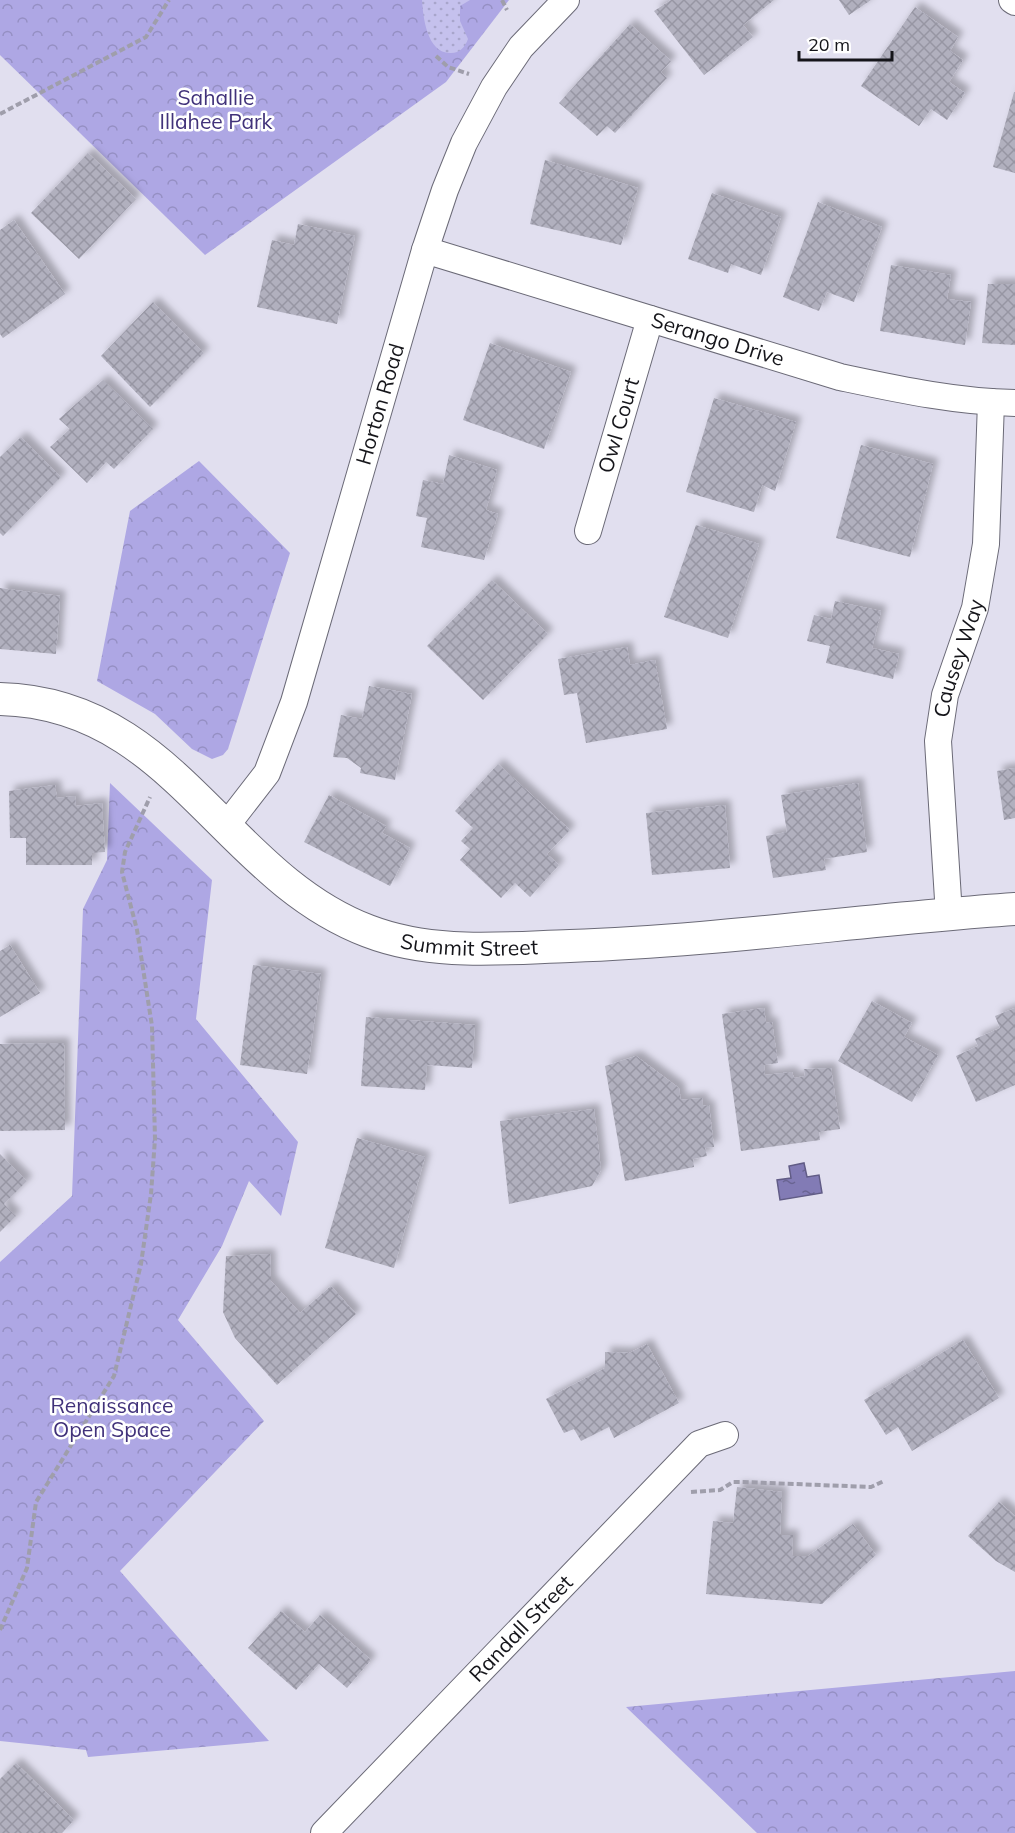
<svg xmlns="http://www.w3.org/2000/svg" width="1015" height="1833" viewBox="0 0 1015 1833" font-family="Mulish,sans-serif">
  <style>
    .forest { fill: url(#forest-crowns) }
    .park { fill: url(#park-dots) }
    .water { fill: url(#water-ripples); stroke: #615c86; stroke-width: 1.5 }
    .building { fill: url(#building-cross-hatch); filter: url(#shadow) }
    .lines { fill: none; stroke-linecap: round; stroke-linejoin: round }
    .minor-casing { stroke: #6b6a77; stroke-width: 28 }
    .tertiary-casing { stroke: #6b6a77; stroke-width: 34 }
    .path { stroke: #9f9eab; stroke-width: 4; stroke-dasharray: 6 3; stroke-linecap: butt }
    .minor { stroke: #fff; stroke-width: 26 }
    .tertiary { stroke: #fff; stroke-width: 32 }
    .labels { text-anchor: middle; stroke-width: 5; stroke-linejoin: round; paint-order: stroke }
    .park-label { font-size: 21px; fill: #41327a; stroke: #fff }
    .street-label { font-size: 21px; fill: #15151a; stroke: #fff }
  </style>
  <defs>
    <pattern id="forest-crowns" width="20" height="18" patternUnits="userSpaceOnUse" patternTransform="scale(1.5)"><rect width="20" height="18" fill="#aea7e4"/><path d="M2 6a3 3 0 1 1 6 0M12 15a3 3 0 1 1 6 0" fill="none" stroke="#958fc3"/></pattern>
    <pattern id="park-dots" width="8" height="8" patternUnits="userSpaceOnUse" patternTransform="scale(1.5)"><rect width="8" height="8" fill="#c5c1ed"/><path d="M2 2h.1M6 6h.1" fill="none" stroke="#a8a5cb" stroke-width="1.8" stroke-linecap="round"/></pattern>
    <pattern id="water-ripples" width="26" height="14" patternUnits="userSpaceOnUse" patternTransform="scale(1.5)"><rect width="26" height="14" fill="#827bb5"/><path d="M2 4q2-2 4 0t4 0M15 11q2-2 4 0t4 0" fill="none" stroke="#696492"/></pattern>
    <pattern id="building-cross-hatch" width="8" height="8" patternUnits="userSpaceOnUse" patternTransform="scale(1.5)"><rect width="8" height="8" fill="#b1b0be"/><path d="M0 0l8 8M0 8l8-8" fill="none" stroke="#9796a3"/></pattern>
    <filter id="shadow"><feDropShadow dx="5.5" dy="-5.5" stdDeviation="3" flood-color="#0004"/></filter>
  </defs>
  <rect width="100%" height="100%" fill="#e1dfef"/>
  <g class="forest">
    <path d="M0,0H509L446,82L205,255L0,55Z"/>
    <path d="M199,461L290,553L228,749L223,755L212,759L192,749L155,714L97,681L130,511Z"/>
    <path d="M110,783L212,880L196,1019L298,1142L281,1216L249,1181L222,1246L178,1320L264,1421L120,1571L269,1741L88,1757L86,1750L0,1741V1262L72,1196L83,909L107,860Z"/>
    <path d="M1015,1671V1833H757L626,1707Z"/>
  </g>
  <path class="park" d="M422,0H470L460,6V21L468,39C465,47 460,53 451,53C427,54 423,17 422,0Z"/>
  <path class="water" d="M804,1163L807,1177L819,1175L822,1193L780,1200L777,1180L791,1178L789,1166Z"/>
  <g class="building">
    <path d="M671,0H774L743,25L753,37L704,75L654,11Z"/>
    <path d="M839,0H871L849,15Z"/>
    <path d="M915,7L958,37L950,51L963,60L949,82L965,93L947,120L931,109L919,126L861,86Z"/>
    <path d="M630,24L671,61L661,72L667,78L615,133L607,126L597,136L559,103Z"/>
    <path d="M1014,92H1015V173L993,167Z"/>
    <path d="M88,153L136,199L79,259L31,213Z"/>
    <path d="M545,160L638,188L621,245L530,224Z"/>
    <path d="M712,193L781,217L761,275L731,264L728,273L688,259Z"/>
    <path d="M818,202L882,227L854,302L827,292L819,311L783,297Z"/>
    <path d="M14,220L65,294L3,338L0,334V230Z"/>
    <path d="M298,224L355,236L337,324L257,307L272,240L294,245Z"/>
    <path d="M891,265L951,275L947,299L971,302L965,345L880,331Z"/>
    <path d="M988,284H1015V345L982,343Z"/>
    <path d="M153,302L204,353L150,407L101,356Z"/>
    <path d="M490,343L571,372L544,449L463,420Z"/>
    <path d="M103,380L153,429L114,469L106,462L87,483L50,447L70,429L59,419Z"/>
    <path d="M714,398L796,422L775,491L762,485L754,512L686,492Z"/>
    <path d="M21,437L61,477L3,536L0,533V457Z"/>
    <path d="M861,445L933,464L910,557L836,538Z"/>
    <path d="M449,455L497,470L486,510L498,514L484,560L421,547L427,518L416,516L423,480L443,484Z"/>
    <path d="M696,525L759,544L728,638L664,617Z"/>
    <path d="M492,580L548,634L483,700L427,646Z"/>
    <path d="M0,588L60,596L56,654L0,649Z"/>
    <path d="M835,601L881,611L872,648L899,654L893,679L826,663L830,646L807,641L814,615L831,619Z"/>
    <path d="M627,647L630,665L655,660L667,729L586,743L577,693L564,695L558,659Z"/>
    <path d="M369,686L412,694L395,780L360,773L361,768L347,758L333,757L341,715L362,719Z"/>
    <path d="M498,764L570,830L547,854L559,865L530,897L515,883L501,898L460,860L470,849L461,841L473,828L455,811Z"/>
    <path d="M1015,768V818L1004,820L997,771Z"/>
    <path d="M858,783L867,852L824,859L826,870L773,878L766,836L787,832L781,795Z"/>
    <path d="M55,785L57,798L75,796L76,806L102,803L105,852L92,853V865H26V838H10L9,791Z"/>
    <path d="M329,795L386,826L382,833L410,848L390,886L304,842Z"/>
    <path d="M725,805L730,868L652,875L646,813Z"/>
    <path d="M10,945L40,993L0,1017V951Z"/>
    <path d="M253,965L321,974L307,1074L240,1065Z"/>
    <path d="M872,1001L912,1023L904,1037L938,1055L912,1102L838,1061Z"/>
    <path d="M764,1008L766,1023L772,1022L778,1063L764,1065L765,1075L792,1072L794,1078L805,1076L804,1069L831,1068L840,1129L819,1132L820,1140L741,1151L722,1014Z"/>
    <path d="M1015,1008V1085L976,1102L956,1056L978,1046L975,1039L1000,1028L995,1016Z"/>
    <path d="M366,1017L475,1025L472,1068L427,1065L425,1090L361,1086Z"/>
    <path d="M64,1043L65,1130L0,1131V1044Z"/>
    <path d="M636,1056L679,1088L681,1100L702,1098L703,1106L709,1105L714,1147L705,1148L707,1156L693,1159L694,1167L625,1181L605,1066Z"/>
    <path d="M594,1109L601,1170L592,1186L509,1204L500,1121Z"/>
    <path d="M357,1138L425,1157L394,1268L325,1248Z"/>
    <path d="M0,1154L27,1181L4,1204L16,1216L0,1232Z"/>
    <path d="M270,1254L271,1281L300,1313L331,1286L356,1314L277,1385L235,1338L223,1312L226,1256Z"/>
    <path d="M963,1340L999,1398L912,1451L898,1427L886,1435L864,1400Z"/>
    <path d="M647,1344L679,1403L614,1438L609,1427L581,1441L574,1429L564,1433L546,1399L605,1368V1352L629,1353Z"/>
    <path d="M737,1487L782,1492L780,1535H793L792,1556H808L853,1524L876,1555L822,1604L706,1594L713,1521L733,1523Z"/>
    <path d="M999,1502L1015,1516V1572L996,1561L968,1536Z"/>
    <path d="M281,1611L305,1632L320,1615L371,1660L347,1688L319,1664L296,1690L248,1648Z"/>
    <path d="M16,1763L74,1820L62,1833H0V1779Z"/>
  </g>
  <g class="lines">
    <g class="minor-casing">
      <g id="minor">
        <path d="M1012,0L1015,2"/>
        <path id="s1" d="M425,250L840,377C897,389 956,402 1015,403"/>
        <path id="s2" d="M588,531L650,319"/>
        <path id="s3" d="M226,826L267,773L294,702L425,250L445,190L464,143L494,87L521,47L566,0"/>
        <path id="s4" d="M949,915L938,741L945,695L975,608L986,544L991,402"/>
        <path id="s5" d="M324,1833L699,1444L725,1435"/>
      </g>
    </g>
    <g class="tertiary-casing">
      <g id="tertiary">
        <path id="s6" d="M0,699C174,703 223,876 368,931C433,956 503,948 570,946C719,941 867,919 1015,909"/>
      </g>
    </g>
    <g class="path">
      <path d="M502,0L507,10"/>
      <path d="M436,56L448,67L469,74"/>
      <path d="M0,114L146,37L169,0"/>
      <path d="M691,1492L720,1490L733,1482H743L871,1487L884,1481"/>
      <path d="M0,1630L27,1568L36,1502L114,1376L141,1264L151,1194L155,1139L152,1026L137,930L122,872L125,852L150,797"/>
    </g>
    <use href="#minor" class="minor"/>
    <use href="#tertiary" class="tertiary"/>
  </g>
  <g class="labels">
    <g class="park-label">
      <text x="216" y="105">Sahallie<tspan x="216" dy="24">Illahee Park</tspan></text>
      <text x="112" y="1413">Renaissance<tspan x="112" dy="24">Open Space</tspan></text>
    </g>
    <g class="street-label">
      <text dy="7" stroke="none"><textPath href="#s1" startOffset="306">Serango Drive</textPath></text>
      <text dy="7" stroke="none"><textPath href="#s3" startOffset="453">Horton Road</textPath></text>
      <text dy="7" stroke="none"><textPath href="#s2" startOffset="110">Owl Court</textPath></text>
      <text dy="7" stroke="none"><textPath href="#s4" startOffset="260">Causey Way</textPath></text>
      <text dy="7" stroke="none"><textPath href="#s6" startOffset="548">Summit Street</textPath></text>
      <text dy="7" stroke="none"><textPath href="#s5" startOffset="284">Randall Street</textPath></text>
    </g>
  </g>
  <path d="M799 51v9h93v-9" fill="none" stroke="#15151a" stroke-width="3"/>
  <text x="808" y="51" font-size="18" fill="#15151a" stroke="#ffffff" stroke-width="4.5" paint-order="stroke">20 m</text>
</svg>
